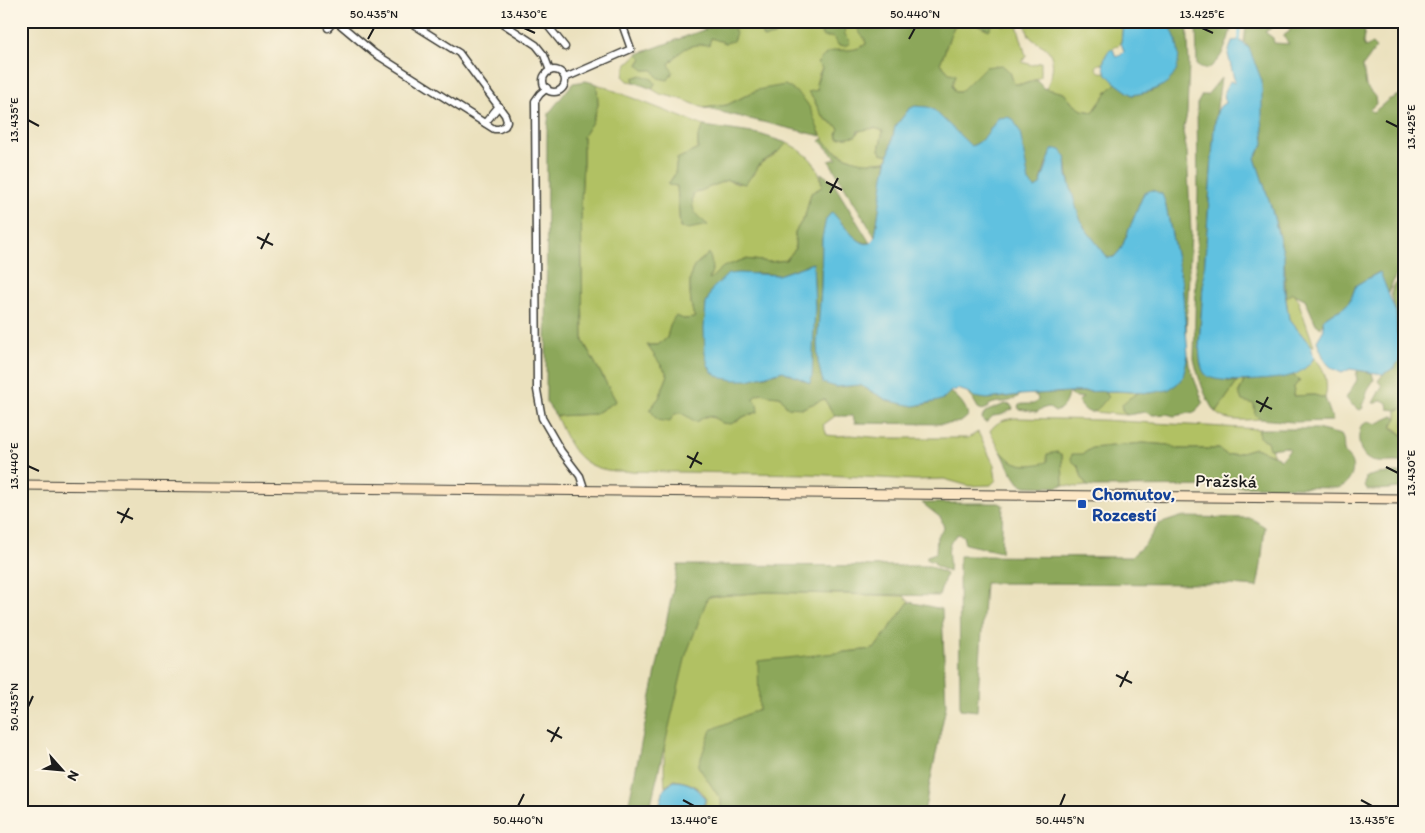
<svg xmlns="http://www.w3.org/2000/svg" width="1425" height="833" viewBox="0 0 1425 833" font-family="Itim,sans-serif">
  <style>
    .green { fill: #b1c164; stroke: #666e40 }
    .forest { fill: #8ca75a; stroke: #54623b; fill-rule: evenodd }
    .water { fill: #61c1e0; stroke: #3e6e7e }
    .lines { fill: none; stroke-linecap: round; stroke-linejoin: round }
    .stream { stroke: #61c1e0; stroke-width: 2 }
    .minor-casing { stroke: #3b3a34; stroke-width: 9 }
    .secondary-casing { stroke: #3b3a34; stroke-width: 11 }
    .minor { stroke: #fff; stroke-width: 6 }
    .secondary { stroke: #fce6c4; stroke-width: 9 }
    .ticks { fill: none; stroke: #1c1c1c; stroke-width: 2 }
    .transit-dot { fill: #1a4fb4; stroke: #fcf5e5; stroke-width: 2 }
    .labels { text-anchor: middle; stroke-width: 4; stroke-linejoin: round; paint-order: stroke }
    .street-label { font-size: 18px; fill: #1c1c1c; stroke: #fcf5e5 }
    .transit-label { font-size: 18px; font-weight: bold; fill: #164399; stroke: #fcf5e5; text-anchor: start }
    .neatline { fill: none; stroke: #1c1c1c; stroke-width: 2 }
    .ticks-label { font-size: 12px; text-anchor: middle; fill: #1c1c1c }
  </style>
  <rect width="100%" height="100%" fill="#fcf5e5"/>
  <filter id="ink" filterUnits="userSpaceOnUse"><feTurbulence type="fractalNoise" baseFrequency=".02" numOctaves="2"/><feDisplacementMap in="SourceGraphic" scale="10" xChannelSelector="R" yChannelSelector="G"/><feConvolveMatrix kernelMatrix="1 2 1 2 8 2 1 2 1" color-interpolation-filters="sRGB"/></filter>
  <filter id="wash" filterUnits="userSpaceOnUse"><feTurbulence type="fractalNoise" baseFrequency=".0096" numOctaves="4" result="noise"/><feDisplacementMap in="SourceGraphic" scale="20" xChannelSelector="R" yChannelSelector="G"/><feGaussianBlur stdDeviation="1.12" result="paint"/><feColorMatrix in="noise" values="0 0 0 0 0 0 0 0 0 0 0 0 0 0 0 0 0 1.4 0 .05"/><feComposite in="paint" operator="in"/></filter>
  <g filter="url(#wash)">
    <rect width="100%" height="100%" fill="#ebe1be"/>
    <g class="green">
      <path d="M788,21H854C857,25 857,27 859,31C862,37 865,36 866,44C856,51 848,51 836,50C827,62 813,74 818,91L809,93C815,100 817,109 823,117C827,121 834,123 839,128L838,138L855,136C862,126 874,127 883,131L879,150L881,153L889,155L887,161L866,163L855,161L841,154L827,145L818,129L757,90L727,105L704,108L681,99L660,94L652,89L655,83L633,78L634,82L628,81L623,76L627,64L638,54L642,58L638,64L644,70C652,70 660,68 668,65C672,62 675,57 678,53C686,45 698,44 709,44L711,37L726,43C734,28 736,24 754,24L761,31L763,37L774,36Z"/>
      <path d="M970,21L994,22L1005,25L1010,21H1016L1026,56L1022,62L1032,65L1041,62V77L1024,84H1014L1010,72L985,67L960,92H955L949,73L940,63C946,51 948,37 955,25Z"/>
      <path d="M1025,21H1123L1121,43C1110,51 1106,50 1103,64H1099L1096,67C1098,72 1100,73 1105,72L1116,83L1108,91L1093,112L1082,110L1072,103L1064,93L1046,89C1052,77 1057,59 1046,48C1040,43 1031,41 1028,33C1026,29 1026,25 1025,21Z"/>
      <path d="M597,84L704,126L698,136V149L677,159L675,174L668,184L677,186L680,228L694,213L692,206L693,194L727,180L738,184L753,175L761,163L776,154L787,143C807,153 820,164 822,187L811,193L805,216L795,232V249L786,260L770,262L745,259L708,281L709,254C705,257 697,262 694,267C687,277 690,308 695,318L684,319L670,325L667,338L658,345H648L668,375L659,398L650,409L669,422C672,415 675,413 682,413C700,427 703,408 722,423L736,422L745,416L758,412L753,399L757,394L763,393L768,395L780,396L803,408L824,399L835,416L823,425L827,435L837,436L850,435L883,438H968L978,432L994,465L996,480L991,485L969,486L944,479L916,480L809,474L614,471C577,467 570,446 556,416L595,414L616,401L583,341L581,203L583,163V136L592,122L598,105Z"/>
      <path d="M1292,293L1296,295L1314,346H1311L1289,319L1286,298Z"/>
      <path d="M1314,358C1325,367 1329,384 1325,398L1314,395L1293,396L1294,387L1300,380L1292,375L1309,365Z"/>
      <path d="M1238,381H1244L1239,393L1254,404L1255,414L1260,419C1245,420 1225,423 1214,411H1217Z"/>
      <path d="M1103,391L1139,392C1132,399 1112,404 1127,415L1094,412L1108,397Z"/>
      <path d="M1404,408V436L1396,429L1391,427L1397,418V410Z"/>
      <path d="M1017,418L1101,420L1259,429V437L1267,441L1274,455L1255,448L1235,454L1227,455L1219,449H1178L1169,445L1143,443L1092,448L1083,454L1076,464L1079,467L1082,478L1087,486L1078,487L1063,485L1062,455L1057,452C1053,455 1050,461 1045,463C1036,467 1015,466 1007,458C999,451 995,440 990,431C997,421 1005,419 1017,418Z"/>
      <path d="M765,592L904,596L909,602L874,649L844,652L871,812H703L706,798C699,785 687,782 674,780L665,787C662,747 666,703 680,665C688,642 699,620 708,597Z"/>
    </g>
    <g class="forest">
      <path d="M728,21H788L774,36L763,38L761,31L754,24H744L734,29L736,33L733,41L726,43L711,38L709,45C689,43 682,49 669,64L673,72L668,80L658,78L653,70H644L638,65L642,58L638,54Z"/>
      <path d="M854,21H1010L1005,25L994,22L989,30L970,21L955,25C948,37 946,51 940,63L949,73L956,74L952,85L955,92H960L985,67L1002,65L1010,72L1014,84H1024L1037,80L1043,88L1064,93L1072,103L1082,110L1093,112L1108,91L1116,83L1132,95L1153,91L1169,26V21H1187L1189,64L1187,114L1183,132L1187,152L1191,233L1186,334L1182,283L1165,202L1144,193L1121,249L1114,257L1108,258C1100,247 1090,237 1084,226C1072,206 1068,180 1066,157L1046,163L1040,185L1035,188L1029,182L998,118C991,128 983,143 971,146L909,109L895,127L889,155L881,153L879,150L883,131L875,128L858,131L856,136L838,138L837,134L839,128C834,123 827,121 823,116C817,109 816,100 808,92L818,90L816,84L822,68L817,63C820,61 823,56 826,54C838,46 851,55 866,44C865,36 862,38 859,31C857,27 857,25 854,21Z"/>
      <path d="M1196,21H1233C1228,40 1225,57 1208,69L1197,66Z"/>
      <path d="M1245,21H1286L1285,26L1273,27L1265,32L1273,38L1274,43L1289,44L1283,36L1289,32L1292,21H1366L1363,43L1365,47L1372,44L1376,48L1363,66L1366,86L1375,97L1376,104L1369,110L1374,112L1388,100L1399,95L1403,101L1399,107L1404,112V226C1400,237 1403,247 1401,259C1399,271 1392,283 1388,294L1379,272L1356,285C1353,293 1351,302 1344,307C1333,315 1325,312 1321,328L1316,324L1305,299L1292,293L1286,298C1284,285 1286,272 1284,259C1278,225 1266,191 1255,158L1259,153L1264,138L1249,48L1244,42L1246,26Z"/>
      <path d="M839,24L844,26L845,35L849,39L850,43L845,46L838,45L834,37H823L821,33L831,25Z"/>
      <path d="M641,75L652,79L655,83L652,89L634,82L633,78Z"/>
      <path d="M1221,78L1214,129L1199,345L1201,362L1229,382L1238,381L1217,411H1214C1204,395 1198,377 1194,359L1198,193L1197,104L1202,95H1207Z"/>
      <path d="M586,81L597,84L598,105L592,122L583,136V163L581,203L583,341L616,401L595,414L556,416L546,402L547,131L549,113L573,83Z"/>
      <path d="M785,85C812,100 810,111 821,136L704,108L727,105L757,90Z"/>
      <path d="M704,126L759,134L787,143C779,152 772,156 762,162C758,165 750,179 745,184L727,180L693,194C691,212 695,214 708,225L688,229L680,228L677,186L668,185L675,174L677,159L698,149V136Z"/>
      <path d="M822,139C833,152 851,162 868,162C874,163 881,161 887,161L875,237L829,161L837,159L820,141Z"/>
      <path d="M821,173L832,181L870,243C856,244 849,231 840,221L822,238L821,288L817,344L818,362L836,387L860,385L889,401L922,405L943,399L950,392C958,396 967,407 968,416L961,422L948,424L855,423L853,416H835L824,399L803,408L787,407L780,396L768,395L763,393L757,394L753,399L757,404L758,412L745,416L731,424L722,423L714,417L706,416L696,422C685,416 676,405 670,422L657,420L650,409L659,398L668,375L647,345H658L667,338L670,325L675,316L684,319L695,318C690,308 687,276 694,267C698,262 705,258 709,253L713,267L709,280L723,267L745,259L770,262L786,260L795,249V232L805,216L811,193L822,187ZM813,263L815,307L810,383L783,371L762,377L705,353L706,304L756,273L778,275Z"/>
      <path d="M1404,267V408L1397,410L1388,409L1387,403L1382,400L1377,403H1373L1382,386L1378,381L1383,374L1394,368L1402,349L1397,333L1396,313L1391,293L1393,287L1401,278Z"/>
      <path d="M1188,355L1189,365L1203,402L1195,412L1174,416L1167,414L1153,415L1145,412L1127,415C1114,406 1129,398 1138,393C1142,391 1146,394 1150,393C1157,391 1177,376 1184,371Z"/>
      <path d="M1358,370L1372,373L1374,380L1368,389L1365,400L1362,404L1363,408L1360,410L1351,404L1346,398L1357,380L1356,375Z"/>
      <path d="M1292,375L1300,380L1294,387L1293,396L1314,395L1325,398L1333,421L1293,422L1260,419L1255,414L1254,404L1242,401L1239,393L1244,381Z"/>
      <path d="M1103,391L1108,397C1096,411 1091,421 1078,401L1083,398L1072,396L1068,393C1067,401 1063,409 1055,412L1048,407L1041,409L1037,412L1019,409L1018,406L1021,404H1034L1038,400L1037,396L1032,394Z"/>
      <path d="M967,392C982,401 1002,398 1020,395C1008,406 1000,399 989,405L988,408L982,410L978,408L973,399Z"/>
      <path d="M1005,404L1011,405L1013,409L1001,415L993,416L987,422H984L982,418L985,412Z"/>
      <path d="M1393,416L1397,418L1391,427L1404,436V463C1389,459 1368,469 1361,450C1358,441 1358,436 1361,426L1369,421L1376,424Z"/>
      <path d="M1259,429H1317L1341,435C1345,441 1343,445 1344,451C1345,455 1349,457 1351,461C1356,472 1349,486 1337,488L1246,486L1094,487L1087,486L1082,478L1079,467L1071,460L1072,454H1083L1092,448L1143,443L1169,445L1178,449H1219L1227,455L1235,454L1255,448L1278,457L1280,460L1290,449L1285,447L1269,449L1267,441L1259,437Z"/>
      <path d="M1001,451C1014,467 1028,467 1047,462V454L1057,452L1062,455L1063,485L1056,487L1025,486L1019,483L1009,468Z"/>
      <path d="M1390,473H1404V488C1391,488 1379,491 1367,490L1365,486L1366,477L1377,474Z"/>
      <path d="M922,503H999L1003,505L1001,552L965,544L963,536L957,534C943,549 951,555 949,572L936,566L934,562L927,560V556L936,553L937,536L944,528L941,518Z"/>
      <path d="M1180,517L1251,518L1265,527L1261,565L1257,587L1216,584L985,583L977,711L960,709L959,556L1131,557L1146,543L1159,524Z"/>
      <path d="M678,565L930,566L946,574L939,596L765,592L708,597L686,655L649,812H627Z"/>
      <path d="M909,602L942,609L946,706L924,812H721V800L698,766L711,730L759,709L758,661L874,649Z"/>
    </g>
    <g class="water">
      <path d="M1123,21H1169C1170,28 1174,33 1176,40C1186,76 1166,90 1132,95C1116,83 1092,71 1110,49H1113L1116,57L1121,55L1124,51L1121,43Z"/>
      <path d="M1239,40L1249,48L1262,81V118L1264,143C1260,148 1259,153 1255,158L1270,203L1284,256V287L1289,319L1311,346L1314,358C1309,365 1302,372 1293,375C1280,380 1222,384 1209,377C1199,372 1200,355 1199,345L1214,129C1216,120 1215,107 1225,103L1224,91L1230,81L1235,83L1228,54L1232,41Z"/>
      <path d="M915,106L928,107L934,110L971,146C983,143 991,128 998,118L1007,117L1013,119L1020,132L1029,182L1035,188L1040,185L1052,150L1057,149L1061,150L1066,157L1067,175L1078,213L1084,227L1108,258L1114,257L1121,249L1144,193L1152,190L1162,194L1165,202L1182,283L1188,355L1183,377L1177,384L1168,390L1150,393L1116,391L1068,392L1020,395L987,399L974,397L967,392L958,389L950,392L943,399L938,401L914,406L889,401L860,385L836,387L823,383L818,362L817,344L821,288L822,238L826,219L832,212C839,219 859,248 870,243C871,243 874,238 875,237L884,176L895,127L909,109Z"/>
      <path d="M813,263L815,307L812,377L810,383L783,371L748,380H734L722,378L712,372L708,365L705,353L704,328L706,304L712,289L728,274L739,273L778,275Z"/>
      <path d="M1380,272L1396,313L1397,333L1402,349L1399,361L1394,368L1383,374L1350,369L1342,373C1324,366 1324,358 1317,341L1324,329L1323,320C1329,313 1338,312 1344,307C1351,302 1353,293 1356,285Z"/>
      <path d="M674,781C687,781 699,787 705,799L702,812H658L664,789Z"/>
    </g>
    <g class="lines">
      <path class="stream" d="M1239,40L1240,21"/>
    </g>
  </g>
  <g filter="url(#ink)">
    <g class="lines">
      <g class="minor-casing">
        <g id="minor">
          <path d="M336,21L374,53L494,129H499L505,126L507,121L505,115L459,53L408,21"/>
          <path d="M499,21L536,45L544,55L550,71"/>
          <path d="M544,21L565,47"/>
          <path d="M328,28L334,21"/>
          <circle cx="554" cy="81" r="11"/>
          <path d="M565,78L631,49L621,21"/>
          <path d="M547,88L540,94L535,101L537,390L542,418L561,451L580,476L585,491"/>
          <path d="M485,123L499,106"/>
        </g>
      </g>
      <g class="secondary-casing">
        <path id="secondary" d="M21,485L1404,499"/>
      </g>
      <use href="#minor" class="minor"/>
      <use href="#secondary" class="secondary"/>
    </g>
  </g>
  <path class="ticks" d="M524,28L535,33M1202,28L1213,33M368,39L374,28M909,39L915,28M28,120L39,126M1386,121L1398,127M826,182L842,190M830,193L838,178M257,237L273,245M261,249L269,233M1256,401L1272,409M1260,412L1268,397M687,456L702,464M28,466L39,471M1386,467L1398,473M690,468L698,452M117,512L133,519M121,523L129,508M1116,675L1132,683M1120,687L1128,671M28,707L33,696M547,730L562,738M551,742L559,727M683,800L694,806M1361,800L1372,806M518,806L524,794M1060,806L1065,794"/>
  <rect class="transit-dot" x="1077" y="499" width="10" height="10" rx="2.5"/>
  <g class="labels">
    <g class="street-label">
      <text transform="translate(1226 481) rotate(1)" y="6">Pražská</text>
    </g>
    <g class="transit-label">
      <text x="1092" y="500">Chomutov,<tspan x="1092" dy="21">Rozcestí</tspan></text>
    </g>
  </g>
  <rect width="1425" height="833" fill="none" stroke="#fcf5e5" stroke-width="55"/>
  <g transform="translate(62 770) rotate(117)" stroke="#fcf5e5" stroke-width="4" paint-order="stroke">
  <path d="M0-4L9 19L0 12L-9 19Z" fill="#1c1c1c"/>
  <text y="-8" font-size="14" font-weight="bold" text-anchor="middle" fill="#1c1c1c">N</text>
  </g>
  <rect x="28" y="28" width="1370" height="778" class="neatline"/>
  <g class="ticks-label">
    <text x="374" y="18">50.435°N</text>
    <text x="524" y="18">13.430°E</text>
    <text x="915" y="18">50.440°N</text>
    <text x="1202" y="18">13.425°E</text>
    <text transform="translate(14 120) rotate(-90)" y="4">13.435°E</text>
    <text transform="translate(1411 127) rotate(-90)" y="4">13.425°E</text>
    <text transform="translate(14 466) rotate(-90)" y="4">13.440°E</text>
    <text transform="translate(1411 473) rotate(-90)" y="4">13.430°E</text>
    <text transform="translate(14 707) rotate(-90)" y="4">50.435°N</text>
    <text x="518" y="824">50.440°N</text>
    <text x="694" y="824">13.440°E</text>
    <text x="1060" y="824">50.445°N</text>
    <text x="1372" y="824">13.435°E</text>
  </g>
</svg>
